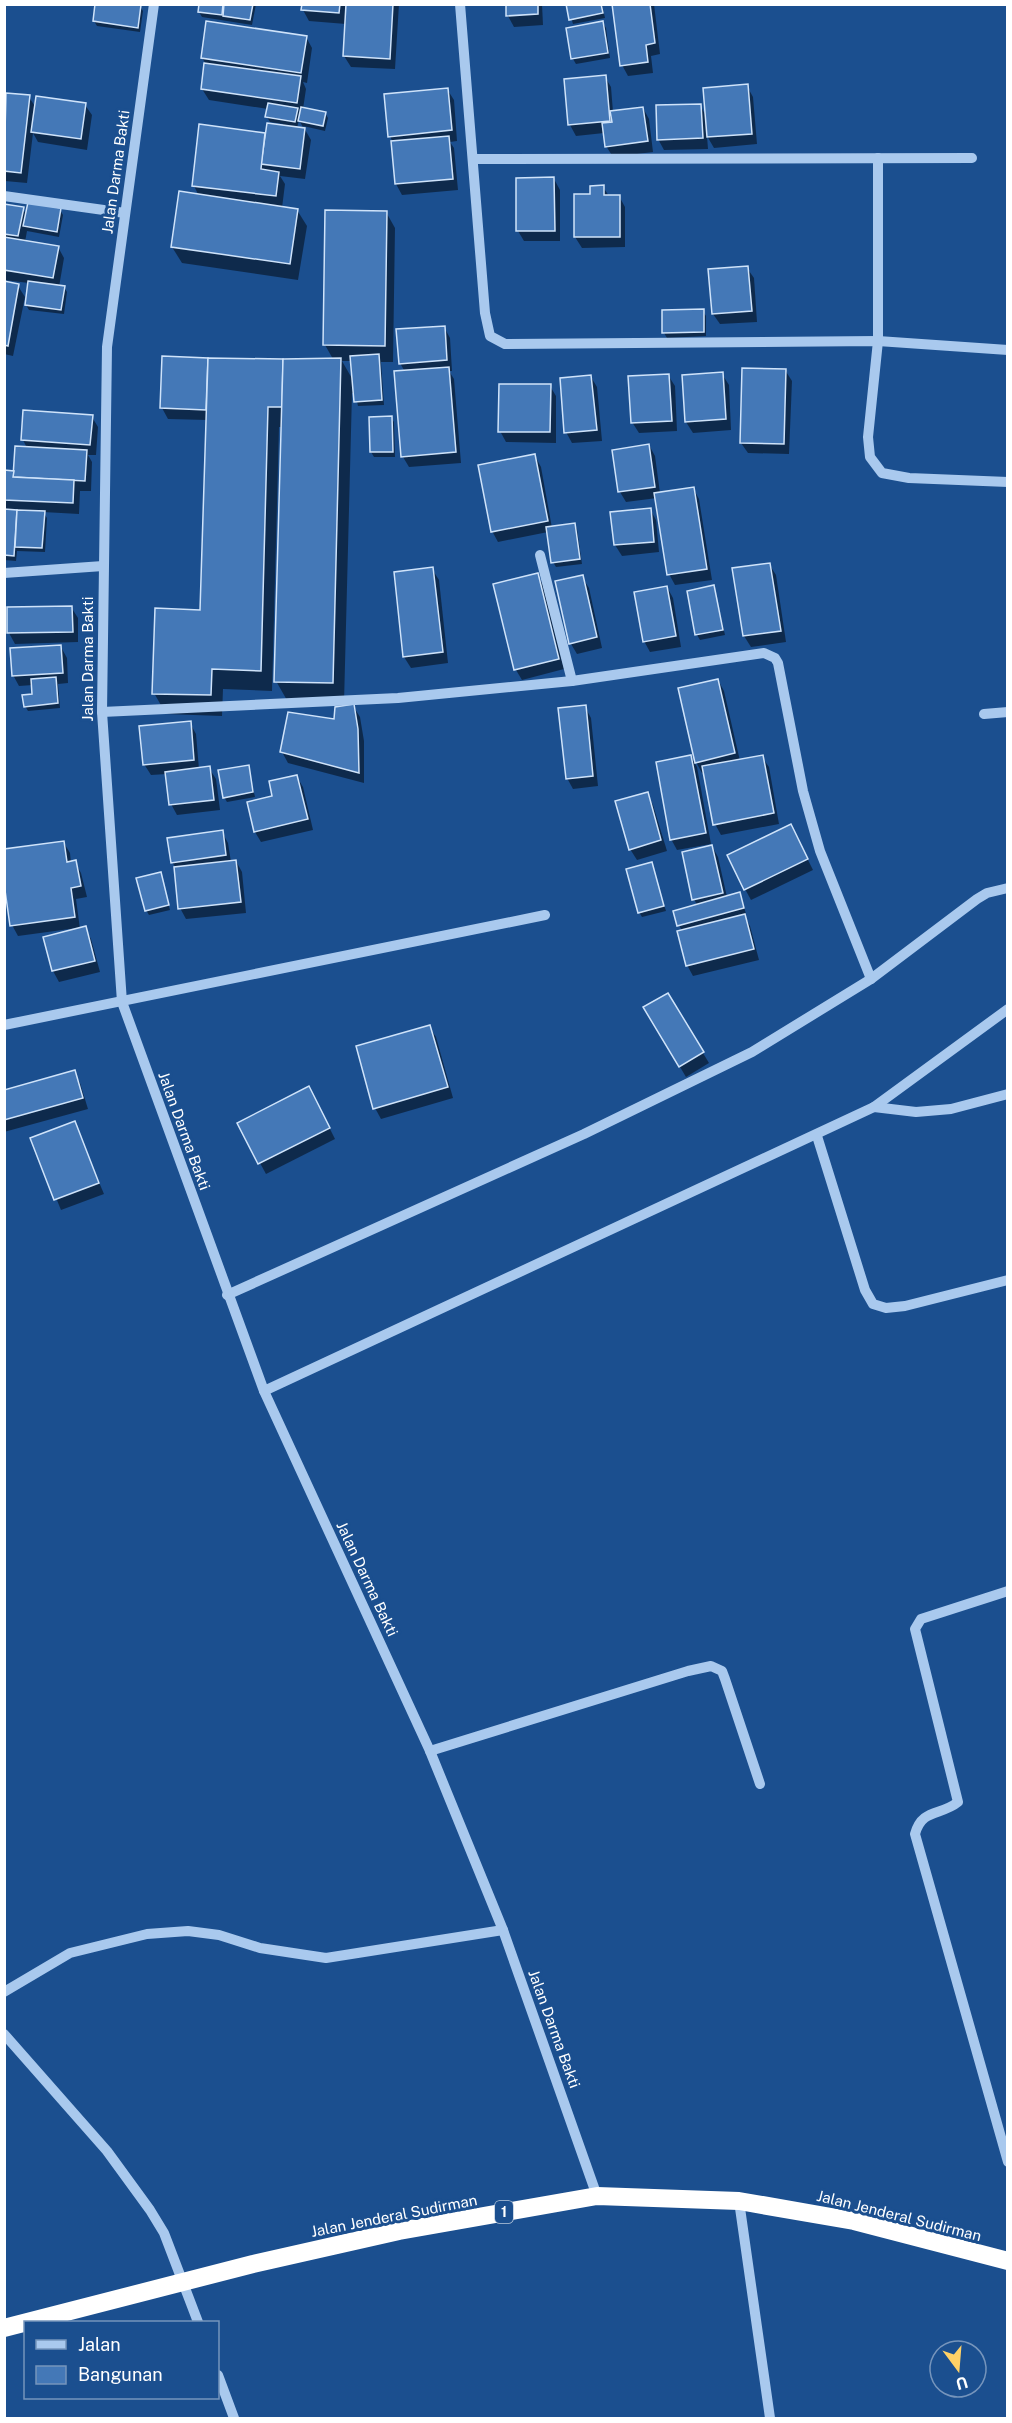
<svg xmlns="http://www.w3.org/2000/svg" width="1012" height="2423" viewBox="0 0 1012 2423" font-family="'Public Sans',sans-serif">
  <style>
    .shadow { fill: #0007; fill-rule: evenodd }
    .building { fill: #4478b7; stroke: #cfe3fa; stroke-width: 1.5 }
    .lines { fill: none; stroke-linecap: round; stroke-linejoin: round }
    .minor { stroke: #a9c9ee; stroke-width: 10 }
    .highway { stroke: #fff; stroke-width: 18 }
    .labels { text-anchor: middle; stroke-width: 6; stroke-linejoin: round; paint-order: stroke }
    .shield { fill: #1b4f8f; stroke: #bbcadd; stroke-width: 1.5 }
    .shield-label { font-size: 14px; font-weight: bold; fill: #fff }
    .street-label { font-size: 15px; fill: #fff; stroke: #1b4f8f }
  </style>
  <rect width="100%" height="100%" fill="#1b4f8f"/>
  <g class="shadow">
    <path d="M97,4L140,6L143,11L140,32L97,26L94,21Z"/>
    <path d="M200,4H256L252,25L202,17L199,12Z"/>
    <path d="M303,4H399L395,69L351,67L344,56L346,24L309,21L303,10Z"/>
    <path d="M507,4H542L543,25L514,27L508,16Z"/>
    <path d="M567,4H602L605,18L573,24Z"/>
    <path d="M613,4H654L660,54L651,56L653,73L628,76L622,65Z"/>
    <path d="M603,23L606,28L610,58L576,64L573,59Z"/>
    <path d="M306,37L312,48L307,83L303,82L306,89L303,109L325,113L328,118L325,131L303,126L311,140L305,179L280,176L285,184L282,208L297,210L307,226L298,280L182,263L172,247L199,196L194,186L201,126L266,134L283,127V124L270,122L267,117L268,109L209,100L202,89L206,64L202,58ZM299,120L304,129L297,128Z"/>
    <path d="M605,77L611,87L613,112L643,108L649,119L653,152L613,157L606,146L604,133L576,136L570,125ZM607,114L613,124H610L605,115Z"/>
    <path d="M747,86L753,97L757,144L714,148L707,136L708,149L664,150L658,139L700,105L706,116Z"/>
    <path d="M447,89L454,100L457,141L450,142L454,148L458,190L402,195L396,184L393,143L390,136Z"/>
    <path d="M8,94L29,97L36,108L85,105L92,115L87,150L38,142L33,133L27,183L5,181L4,114Z"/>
    <path d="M554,179L560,190V241H524L518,231Z"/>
    <path d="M603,187L609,196H619L625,207V247L582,248L575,237L591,196Z"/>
    <path d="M4,205L23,209L27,216L60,210L63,215L59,237L27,231L25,242L58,247L64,258L59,287H64L67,292L64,314L29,310L26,305L29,283L4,280Z"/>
    <path d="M326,211L386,212L395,228L393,362H381L384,405L358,406L355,393H352L344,703L288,702L276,681L283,427H279L272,691L223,689L222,716L166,714L154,693L201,611L207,420L168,419L162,408L207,359L209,364L333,359L325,345ZM342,361H352L354,382Z"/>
    <path d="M747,268L754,278L757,322L720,324L713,314Z"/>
    <path d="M4,283L18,286L25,297L13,356L4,354Z"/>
    <path d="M703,311L706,316V336L667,338L664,333Z"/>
    <path d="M444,327L450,338L452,371H449L454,379L461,463L409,467L403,457L405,372L400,363Z"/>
    <path d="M785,370L792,381L789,454L748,453L741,443Z"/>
    <path d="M722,374L729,385L731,430L693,433L686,422Z"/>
    <path d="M668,375L675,386L677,431L639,433L632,422Z"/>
    <path d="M591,377L597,387L602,441L572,443L566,432Z"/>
    <path d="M550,386L556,396V443L506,442L500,431Z"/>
    <path d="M92,417L98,427L96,455H88L92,462L91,491H80L79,514L43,512L47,518L45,552L17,551L16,561L4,560V472H15L27,448L23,440Z"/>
    <path d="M391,417L394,422L395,457H374L371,452Z"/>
    <path d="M649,445L655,456L660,493L693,488L699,499L712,580L675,585L669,574L657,498L626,502L620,492Z"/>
    <path d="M535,456L541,467L552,528L574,524L577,529L582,564L556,567L553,562L548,532L498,542L492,531Z"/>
    <path d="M650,509L656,520L659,552L622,556L615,545L612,513Z"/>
    <path d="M769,564L776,575L786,642L751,647L744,636L734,570Z"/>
    <path d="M432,569L439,580L448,663L411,668L404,657Z"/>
    <path d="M537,574L543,585L564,669L522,680L516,670L494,585Z"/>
    <path d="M582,577L589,588L602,648L577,654L571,644L557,583Z"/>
    <path d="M667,587L673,598L681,647L650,652L644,641Z"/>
    <path d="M714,587L725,635L700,640L697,635Z"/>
    <path d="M71,607L78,618V642L15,644L9,633Z"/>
    <path d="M61,647L67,658L68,683L58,684L60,708L28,711L25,706L33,695V685L19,686L13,675Z"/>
    <path d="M718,680L724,691L740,761L762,757L769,767L779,824L721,835L715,824L705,772L702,773L696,762Z"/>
    <path d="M353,706L360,717L364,741V783L288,763L282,752L335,721Z"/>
    <path d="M585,707L591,718L598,786L573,789L567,778Z"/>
    <path d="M190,723L196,734L199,769L209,768L216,779L220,810L177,815L171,804L167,774L151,775L144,764Z"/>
    <path d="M691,757L697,767L711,844L677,850L671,839Z"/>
    <path d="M248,767L255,797L227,802L224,797Z"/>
    <path d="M297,777L303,787L313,830L261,842L255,832L274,797Z"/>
    <path d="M647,794L653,805L667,851L637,860L630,849Z"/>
    <path d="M222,832L228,843L231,862L236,861L242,872L246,913L186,919L180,908L176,868L172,862Z"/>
    <path d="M796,836L813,870L751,900L745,889Z"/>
    <path d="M64,843L70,853L71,863L75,862L81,873L87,897L76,899L80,929L85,928L91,939L100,972L59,982L53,971L45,939L77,930V928L18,936L12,925Z"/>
    <path d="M712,846L718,857L727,897L740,894L742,899L746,914H743L750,926L759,960L693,976L687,965L682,931L679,925L697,905L694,899Z"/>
    <path d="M651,864L666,911L642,917L639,912Z"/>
    <path d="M160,874L170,910L149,915L146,910Z"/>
    <path d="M668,995L709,1063L686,1077L645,1008Z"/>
    <path d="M429,1027L436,1037L453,1098L381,1119L375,1108Z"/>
    <path d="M74,1072L80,1083L88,1109L4,1132V1091Z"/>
    <path d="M315,1099L335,1139L266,1174L260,1163Z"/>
    <path d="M74,1123L104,1194L61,1210L32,1139Z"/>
  </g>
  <g class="building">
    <path d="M95,4L141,5L138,28L93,21Z"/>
    <path d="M199,4H223L222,15L198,12Z"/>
    <path d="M224,4H253L250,20L223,16Z"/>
    <path d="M302,4H340L339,13L301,10Z"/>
    <path d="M346,4H393L390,59L343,56Z"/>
    <path d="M506,4H538V14L506,16Z"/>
    <path d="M566,4H601L603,13L569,20Z"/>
    <path d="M612,4H650L655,43L646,45L648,62L620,66Z"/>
    <path d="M206,21L307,36L301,73L201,58Z"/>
    <path d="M603,21L608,53L571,59L566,28Z"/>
    <path d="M204,63L301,76L297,103L201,89Z"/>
    <path d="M606,75L610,121L568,125L564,79Z"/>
    <path d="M748,84L752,134L707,137L703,88Z"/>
    <path d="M448,88L452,130L388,137L384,94Z"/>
    <path d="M6,93L30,95L21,173L4,171Z"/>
    <path d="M36,96L86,103L81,139L31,132Z"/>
    <path d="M268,103L298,108L295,122L265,117Z"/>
    <path d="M701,104L703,138L657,140L656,105Z"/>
    <path d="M301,107L326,112L323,126L298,121Z"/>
    <path d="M643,107L648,141L605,147L602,123L612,122L610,111Z"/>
    <path d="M267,123L305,128L300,169L261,164Z"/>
    <path d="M199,124L265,133L261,169L279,172L276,196L192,186Z"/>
    <path d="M449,136L453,179L395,184L391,141Z"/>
    <path d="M554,177L555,231H516V178Z"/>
    <path d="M604,185V195H620V237H574V194H590V186Z"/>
    <path d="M179,191L298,209L290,264L171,247Z"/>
    <path d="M28,202L61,208L57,232L23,226Z"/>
    <path d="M4,204L24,207L18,236L4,234Z"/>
    <path d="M325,210L387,211L385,346L323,345Z"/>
    <path d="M4,237L59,246L53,278L4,270Z"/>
    <path d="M748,266L752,311L712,314L708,269Z"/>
    <path d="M4,281L19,284L8,346L4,345Z"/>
    <path d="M28,281L65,286L61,310L25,305Z"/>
    <path d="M704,309V332L662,333V310Z"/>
    <path d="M445,326L447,360L399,364L396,329Z"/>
    <path d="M379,354L382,400L354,402L350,356Z"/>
    <path d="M162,356L208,358L206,410L160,408Z"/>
    <path d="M208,358L283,359L282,407H268L261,671L212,669L211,695L152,694L155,608L200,610Z"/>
    <path d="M341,358L333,683L274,682L283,359Z"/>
    <path d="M449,367L456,452L401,457L394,371Z"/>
    <path d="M742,368L786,369L784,444L740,443Z"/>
    <path d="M723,372L726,419L685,422L682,375Z"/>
    <path d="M669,374L672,421L631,423L628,376Z"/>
    <path d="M591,375L597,430L564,433L560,378Z"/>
    <path d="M499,384H551L550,432H498Z"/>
    <path d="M23,410L93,415L90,445L21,440Z"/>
    <path d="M392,416L393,452H370L369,417Z"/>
    <path d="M649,444L655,487L618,492L612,450Z"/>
    <path d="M15,446L87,450L85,481L13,477Z"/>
    <path d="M535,454L548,521L491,532L478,465Z"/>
    <path d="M4,470L14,471L13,477L74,480L73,503L4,500Z"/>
    <path d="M694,487L707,569L667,575L654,493Z"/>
    <path d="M651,508L654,542L614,545L610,512Z"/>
    <path d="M4,509L17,510L14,556L4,555Z"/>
    <path d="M17,510L45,511L42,548L15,547Z"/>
    <path d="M575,523L580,559L551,563L546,527Z"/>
    <path d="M770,563L781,631L743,636L732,568Z"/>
    <path d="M433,567L443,652L403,657L394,572Z"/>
    <path d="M538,573L559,659L514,670L493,584Z"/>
    <path d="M583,575L597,637L569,644L555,581Z"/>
    <path d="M714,585L723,630L695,635L687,591Z"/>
    <path d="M667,586L676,636L643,642L634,592Z"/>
    <path d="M72,606L73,632L7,633V607Z"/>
    <path d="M61,645L63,673L12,676L10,648Z"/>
    <path d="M56,677L58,703L24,707L22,695L32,694L31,679Z"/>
    <path d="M718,679L735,753L695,763L678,688Z"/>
    <path d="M354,704L358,729L359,773L280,752L288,712L334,719L335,707Z"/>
    <path d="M586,705L593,776L566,779L558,708Z"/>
    <path d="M191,721L194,760L143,765L139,726Z"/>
    <path d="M691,755L706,833L670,840L656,762Z"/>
    <path d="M763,755L774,813L713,825L702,766Z"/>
    <path d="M249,765L253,792L223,798L218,770Z"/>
    <path d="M210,766L214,800L169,805L165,772Z"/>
    <path d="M297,775L308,819L254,832L247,802L272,796L269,781Z"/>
    <path d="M648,792L661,840L629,850L615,801Z"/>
    <path d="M791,824L808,859L744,890L727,855Z"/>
    <path d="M223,830L226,855L171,863L167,838Z"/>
    <path d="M64,841L67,862L76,860L81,886L71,888L75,917L10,926L4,883V849Z"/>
    <path d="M712,845L723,893L692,900L682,852Z"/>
    <path d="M236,860L241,902L178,909L174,867Z"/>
    <path d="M652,862L664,906L638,913L626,869Z"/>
    <path d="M161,872L169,905L145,911L136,878Z"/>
    <path d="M740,892L744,908L677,926L673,911Z"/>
    <path d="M745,914L754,949L686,966L677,931Z"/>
    <path d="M86,926L95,961L52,971L43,937Z"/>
    <path d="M668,993L704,1052L679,1067L643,1007Z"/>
    <path d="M430,1025L448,1087L373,1109L356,1046Z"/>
    <path d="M75,1070L83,1098L4,1120V1090Z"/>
    <path d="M309,1086L330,1128L258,1164L237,1123Z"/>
    <path d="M75,1121L99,1183L54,1200L30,1138Z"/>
  </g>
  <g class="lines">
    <g class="minor">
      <path d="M154,4L107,347L102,712L122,1002L264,1391L430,1751L503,1930L597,2196"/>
      <path d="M460,4L485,313L490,336L505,344L878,341L1008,350"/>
      <path d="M878,158V341L868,437L870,457L882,473L909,478L1008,482"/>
      <path d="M473,159L972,158"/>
      <path d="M4,196L125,213"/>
      <path d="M540,555L572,681"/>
      <path d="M4,573L103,566"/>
      <path d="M102,712L398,698L572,681L764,653L775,658L778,663L803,791L820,851L871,979"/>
      <path d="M984,714L1008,712"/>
      <path d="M4,1025L545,915"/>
      <path d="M874,1107L916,1112L951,1109L1008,1094"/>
      <path d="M817,1136L865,1290L873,1304L886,1308L905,1306L1008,1280"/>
      <path d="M227,1295L584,1134L752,1052L871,979L977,899L987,893L1008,888"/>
      <path d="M264,1391L874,1107L1008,1009"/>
      <path d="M1008,1591L921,1619L915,1629L958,1802C941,1816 922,1808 915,1834L1008,2162"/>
      <path d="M430,1751L688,1671L711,1666L722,1671L725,1679L760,1784"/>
      <path d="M4,1992L70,1953L147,1934L188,1931L219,1935L260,1948L326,1958L503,1930"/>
      <path d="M4,2034L107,2151L150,2210L164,2233L198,2322"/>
      <path d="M739,2201L770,2418"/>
      <path d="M218,2375L234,2418"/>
    </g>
    <path class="highway" d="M4,2328L253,2264L399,2231L597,2196L739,2201L854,2221L1008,2261"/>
  </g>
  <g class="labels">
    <rect class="shield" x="495" y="2201" width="18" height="22" rx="4.5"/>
    <g class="shield-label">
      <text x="504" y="2217">1</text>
    </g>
    <g class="street-label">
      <text transform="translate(116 172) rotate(-82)" y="5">Jalan Darma Bakti</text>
      <text transform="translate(88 659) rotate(-90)" y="5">Jalan Darma Bakti</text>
      <text transform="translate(184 1131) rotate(70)" y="5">Jalan Darma Bakti</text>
      <text transform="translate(367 1579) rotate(65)" y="5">Jalan Darma Bakti</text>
      <text transform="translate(554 2029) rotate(70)" y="5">Jalan Darma Bakti</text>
      <text transform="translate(394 2216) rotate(-11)" y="5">Jalan Jenderal Sudirman</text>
      <text transform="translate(899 2216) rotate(14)" y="5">Jalan Jenderal Sudirman</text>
    </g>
  </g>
  <rect width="1012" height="2423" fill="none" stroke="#ffffff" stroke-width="12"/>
  <rect x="24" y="2321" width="195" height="78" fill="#1b4f8f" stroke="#7695bc" stroke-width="1.5"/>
  <rect x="36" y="2340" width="30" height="9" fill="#a9c9ee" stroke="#7695bc" stroke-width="1.5"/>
  <text x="78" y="2351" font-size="18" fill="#ffffff">Jalan</text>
  <rect x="36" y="2366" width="30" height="18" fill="#4478b7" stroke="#7695bc" stroke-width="1.5"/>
  <text x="78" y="2381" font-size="18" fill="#ffffff">Bangunan</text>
  <g transform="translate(958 2369) rotate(164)"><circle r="28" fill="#1b4f8f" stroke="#7695bc" stroke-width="1.5"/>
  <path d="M0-4.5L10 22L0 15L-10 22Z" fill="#ffd166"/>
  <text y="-9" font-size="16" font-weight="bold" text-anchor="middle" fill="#ffffff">U</text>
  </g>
</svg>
